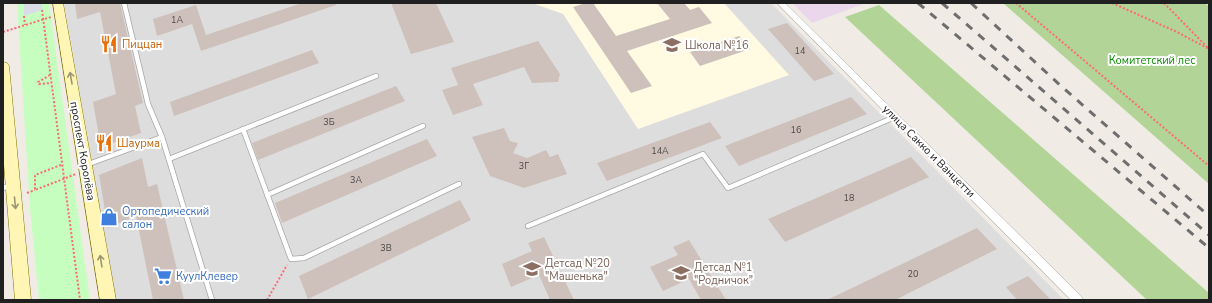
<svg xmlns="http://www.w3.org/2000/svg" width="1212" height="303" viewBox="0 0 1212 303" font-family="'Nunito Sans',sans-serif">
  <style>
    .residential { fill: #dedddd }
    .industrial { fill: #ebd7eb }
    .education { fill: #fffae1 }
    .forest { fill: #b3d497 }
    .park { fill: #c6fec0 }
    .plaza { fill: #dadce7 }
    .building { fill: #cec0bb }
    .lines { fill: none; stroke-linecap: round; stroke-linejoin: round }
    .service-casing { stroke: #a7a7a7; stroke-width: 6 }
    .minor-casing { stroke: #a7a7a7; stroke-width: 1 }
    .secondary-casing { stroke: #7e7600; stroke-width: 1 }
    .path { stroke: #ff6973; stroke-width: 2; stroke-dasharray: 2 2; stroke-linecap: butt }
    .service { stroke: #fff; stroke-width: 4.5 }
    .minor { fill: #fff; fill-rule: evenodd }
    .secondary { fill: #fff6b6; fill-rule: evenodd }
    .rail { stroke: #6e6e6e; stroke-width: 3; stroke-dasharray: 8 8; stroke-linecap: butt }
    .oneway { stroke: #9b9672 }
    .labels { text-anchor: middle; stroke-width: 4; stroke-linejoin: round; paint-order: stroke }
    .number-label { font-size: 9px; fill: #4c4847 }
    .food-label { font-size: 11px; fill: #c56008; stroke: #fff; text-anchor: start }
    .education-label { font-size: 11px; fill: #785e54; stroke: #fff; text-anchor: start }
    .park-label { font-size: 11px; fill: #0e8902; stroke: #fff }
    .street-label { font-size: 11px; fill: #202020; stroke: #fff }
    .shop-label { font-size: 11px; fill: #366cbe; stroke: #fff; text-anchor: start }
  </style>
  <rect width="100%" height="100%" fill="#f1ebe6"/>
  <path class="residential" d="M64,3H771L1064,300H116Z"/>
  <path class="industrial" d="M792,3H866L812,23Z"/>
  <path class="education" d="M532,3H724L789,75L638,129L563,14Z"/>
  <g class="forest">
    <path d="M1003,3H1204L1209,6V184Z"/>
    <path d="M879,5L1209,293V300H1147L845,17Z"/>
  </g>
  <path class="park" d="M17,3H49L90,300H39L30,208Z"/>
  <path class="plaza" d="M24,3H42V10L24,16Z"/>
  <g class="building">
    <path d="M75,3H120L143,103L135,106L141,133L101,147L93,102L116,94L100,12L77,19Z"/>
    <path d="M302,3H336V5L201,51L192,24L157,36L153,19L196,5L206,35Z"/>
    <path d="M391,3H436L454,42L411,54Z"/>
    <path d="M586,3H593L616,36L670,19L657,3H684L690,10L699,7L712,23L627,51L652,86L631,93L573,7Z"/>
    <path d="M787,23L834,74L814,81L768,29Z"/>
    <path d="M739,36L750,49L700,66L690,52Z"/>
    <path d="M538,41L560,74L558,82L532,83L524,67L473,84L483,105L453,115L442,90L458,85L451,68Z"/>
    <path d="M312,50L319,63L174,116L170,102Z"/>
    <path d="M396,86L405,101L258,160L252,143Z"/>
    <path d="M851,97L867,114L739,166L725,146Z"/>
    <path d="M710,122L722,138L607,181L597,163Z"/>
    <path d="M504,128L510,141L518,143L513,153L527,158L546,150L550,157L558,154L567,174L524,188L490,176L472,137Z"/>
    <path d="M427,139L437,156L282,223L275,203Z"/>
    <path d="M911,157L929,177L785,242L768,219Z"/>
    <path d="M142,158L148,187L157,184L184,300H153L136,216L108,228L99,175Z"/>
    <path d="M460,200L471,220L308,299L299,276Z"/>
    <path d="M977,228L997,249L895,300H827Z"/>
    <path d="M544,237L574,300H550L539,275L511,287L502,264L532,251L528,243Z"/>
    <path d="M689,240L726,300H701L689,279L663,291L650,267L678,255L673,247Z"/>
    <path d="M1028,276L1051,300H1017L1006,287Z"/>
  </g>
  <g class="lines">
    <g class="service-casing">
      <g id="service">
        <path d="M124,3L148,104L162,137"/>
        <path d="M243,129L291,259L304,258L459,184"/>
        <path d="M169,159L376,76"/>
        <path d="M86,165L162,137L212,300"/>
        <path d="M3,188L12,185"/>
        <path d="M267,195L423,126"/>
        <path d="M528,226L703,154L728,188L895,117"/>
      </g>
    </g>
    <g class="minor-casing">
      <path id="minor" d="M777,3H785L1082,297L1083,300H1071Z"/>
    </g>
    <g class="secondary-casing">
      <g id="secondary">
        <path d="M53,3H63L116,300H100Z"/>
        <path d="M3,62L7,63L9,66L31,300H15L3,152Z"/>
      </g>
    </g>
    <g class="path">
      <path d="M1016,3L1209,166"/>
      <path d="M1112,3L1177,32L1209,49"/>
      <path d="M1164,3L1208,48"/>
      <path d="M42,10L80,300"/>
      <path d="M24,16L25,25"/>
      <path d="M3,32L51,17"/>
      <path d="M50,75L38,82L39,84L51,83"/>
      <path d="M61,165L35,175V190L76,174"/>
      <path d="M27,193L35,190"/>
      <path d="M267,300L287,265"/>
    </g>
    <use href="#service" class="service"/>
    <use href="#minor" class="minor"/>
    <use href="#secondary" class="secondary"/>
    <g class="rail">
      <path d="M918,3L1209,248"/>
      <path d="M942,3L1209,235"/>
      <path d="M971,3L1061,86L1209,216"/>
    </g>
  </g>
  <defs><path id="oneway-shaft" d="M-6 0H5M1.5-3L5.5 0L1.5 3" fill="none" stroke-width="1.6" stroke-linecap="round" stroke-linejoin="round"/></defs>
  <g class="oneway">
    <use href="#oneway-shaft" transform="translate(71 78) rotate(-100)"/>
    <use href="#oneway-shaft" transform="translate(15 203) rotate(85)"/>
    <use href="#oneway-shaft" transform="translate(101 261) rotate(-99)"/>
  </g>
  <defs>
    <g id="restaurant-bare" transform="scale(1.38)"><path d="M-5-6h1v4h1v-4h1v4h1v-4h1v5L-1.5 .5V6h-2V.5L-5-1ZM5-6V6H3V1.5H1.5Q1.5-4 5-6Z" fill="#e8710a" stroke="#fff" stroke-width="2.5" paint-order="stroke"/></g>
    <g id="school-bare" transform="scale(1.38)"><path d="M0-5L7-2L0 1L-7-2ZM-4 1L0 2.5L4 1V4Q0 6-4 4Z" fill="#8d6e63" stroke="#fff" stroke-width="2.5" paint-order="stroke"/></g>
    <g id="shop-bare" transform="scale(1.38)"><path d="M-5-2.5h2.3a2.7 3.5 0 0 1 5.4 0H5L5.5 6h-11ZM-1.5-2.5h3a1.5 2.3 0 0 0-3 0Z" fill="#3f7fe0" stroke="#fff" stroke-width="2.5" paint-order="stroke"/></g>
    <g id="supermarket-bare" transform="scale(1.38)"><path d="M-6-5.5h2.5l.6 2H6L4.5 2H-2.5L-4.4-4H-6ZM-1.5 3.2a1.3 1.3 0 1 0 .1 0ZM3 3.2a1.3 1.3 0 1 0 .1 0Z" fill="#3f7fe0" stroke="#fff" stroke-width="2.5" paint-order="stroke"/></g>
  </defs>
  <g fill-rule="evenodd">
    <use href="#restaurant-bare" x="109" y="44"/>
    <use href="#school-bare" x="672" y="45"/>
    <use href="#restaurant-bare" x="104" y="143"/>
    <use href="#shop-bare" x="109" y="217"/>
    <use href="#school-bare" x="532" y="269"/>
    <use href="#school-bare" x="681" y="273"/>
    <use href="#supermarket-bare" x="163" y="276"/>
  </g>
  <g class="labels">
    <g class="number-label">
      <text x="177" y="23">1А</text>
      <text x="800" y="54">14</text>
      <text x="329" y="125">3Б</text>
      <text x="796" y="133">16</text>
      <text x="660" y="154">14А</text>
      <text x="524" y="169">3Г</text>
      <text x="356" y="183">3А</text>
      <text x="849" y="201">18</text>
      <text x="386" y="251">3В</text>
      <text x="913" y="277">20</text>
    </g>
    <g class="food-label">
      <text x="122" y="48">Пиццан</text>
      <text x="117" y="147">Шаурма</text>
    </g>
    <g class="education-label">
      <text x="685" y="49">Школа №16</text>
      <text x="545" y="267">Детсад №20<tspan x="545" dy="13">"Машенька"</tspan></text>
      <text x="694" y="271">Детсад №1<tspan x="694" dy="13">"Родничок"</tspan></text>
    </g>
    <g class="park-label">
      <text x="1152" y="64">Комитетский лес</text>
    </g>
    <g class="street-label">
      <text transform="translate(83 151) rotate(80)" y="4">проспект Королёва</text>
      <text transform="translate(929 151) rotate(45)" y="4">улица Сакко и Ванцетти</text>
    </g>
    <g class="shop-label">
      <text x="122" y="215">Ортопедический<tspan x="122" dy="13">салон</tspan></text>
      <text x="176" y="280">КуулКлевер</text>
    </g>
  </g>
  <rect width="1212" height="303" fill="none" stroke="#202020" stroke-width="8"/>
</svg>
